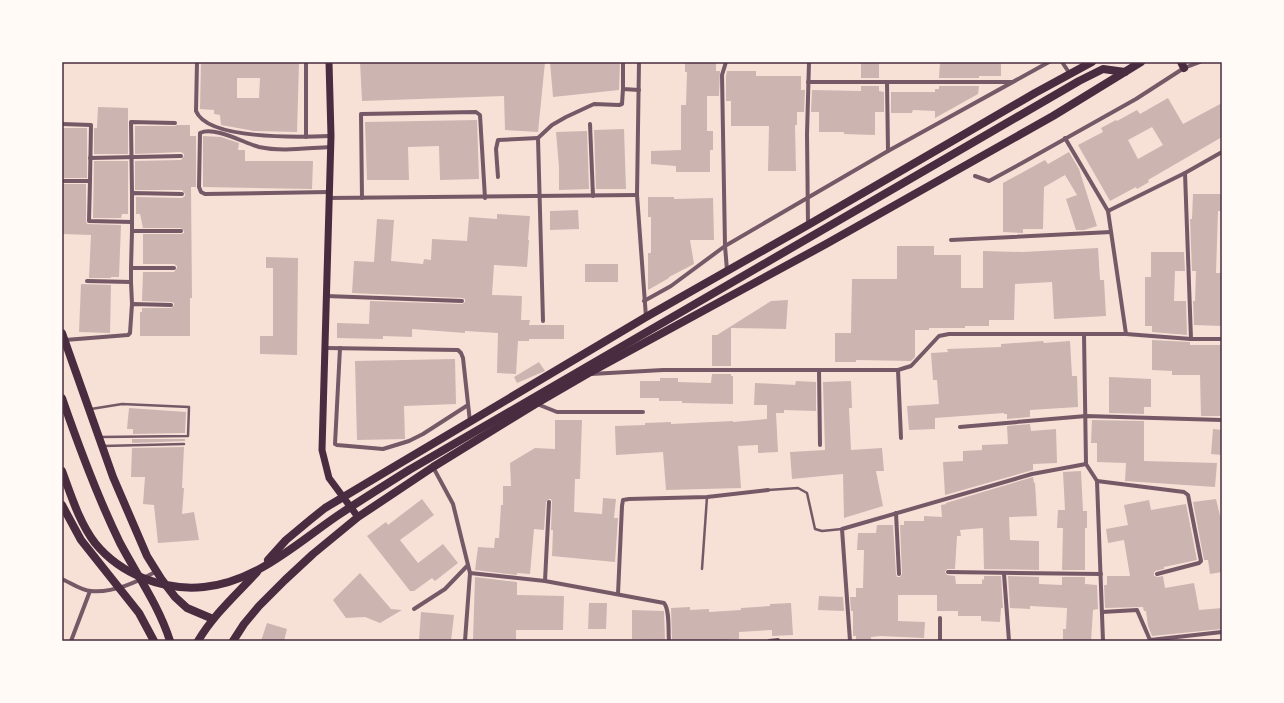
<svg xmlns="http://www.w3.org/2000/svg" width="1284" height="703" viewBox="0 0 1284 703" font-family="Mulish,sans-serif">
  <style>
    .building { fill: #ccb4b1; fill-rule: evenodd }
    .lines { fill: none; stroke-linecap: round; stroke-linejoin: round }
    .service { stroke: #755966; stroke-width: 2.5 }
    .minor { stroke: #755966; stroke-width: 4 }
    .secondary { stroke: #4a2c40; stroke-width: 7 }
    .primary { stroke: #4a2c40; stroke-width: 8 }
    .neatline { fill: none; stroke: #4a2c40; stroke-width: 1.5 }
  </style>
  <rect width="100%" height="100%" fill="#f7e1d7"/>
  <g class="building">
    <path d="M201,62H299L297,132L254,131L221,125L220,115L214,114V110L200,109ZM237,78H260L259,98H237Z"/>
    <path d="M360,62H545L538,132L505,130L504,96L362,101Z"/>
    <path d="M550,62H620L619,90L553,97Z"/>
    <path d="M685,62H716V71H720L719,96H707V131H713V150H710V172H676V166L651,164V151L681,150V105H686L687,72H685Z"/>
    <rect x="861" y="62" width="18" height="16"/>
    <path d="M940,62H1001V76H979V78H939Z"/>
    <path d="M727,71H756V76H801V90H805L804,112H797V125H795L796,171H768L769,126H731V101H726V76Z"/>
    <path d="M861,86H879V91L884,92V112H875V135L844,134V132H819V112H811L812,90L861,91Z"/>
    <path d="M939,86H979L978,94L935,118V111L913,110L912,113H891V92H935V89H939Z"/>
    <path d="M1168,98L1183,124L1222,103V137L1148,180L1149,182L1137,189L1136,187L1110,201L1078,145L1103,132L1101,128L1116,120L1117,121L1137,110L1140,114ZM1152,127L1163,145L1138,159L1128,140Z"/>
    <path d="M98,107L128,108V154H94V128H97Z"/>
    <path d="M477,120L479,179L440,180L439,146L408,147L409,180H367L365,122Z"/>
    <path d="M177,125H190V136H196V187H191L192,298H190V336H140V312H142V308H171L174,305V303L171,302L142,301L143,272H174L177,268V266L174,264H143V234H181L184,233V231L181,228H143L140,214H136V197L182,198L185,196V194L182,190H135V161L181,160L184,156V154L181,152L135,154V126H175Z"/>
    <rect x="62" y="128" width="25" height="50"/>
    <path d="M624,129L626,189H596L594,130Z"/>
    <path d="M587,131L589,189L559,190V167L556,132Z"/>
    <path d="M203,136L221,137L239,143L238,150H245V161H313L312,189L203,187Z"/>
    <path d="M1069,152L1079,169L1097,226L1084,230H1076L1066,199L1077,195L1065,175L1044,187L1043,229H1023V233L1003,232V183L1045,160L1048,164Z"/>
    <path d="M94,161H128V214H122L121,218H93Z"/>
    <path d="M62,184H86V221L87,224L121,225L119,277H111V278H89L91,235L62,234Z"/>
    <path d="M1193,194H1222V211H1218L1216,273H1222V326L1194,325L1193,301H1195L1196,271H1192L1190,219H1192Z"/>
    <path d="M648,197H674V199L713,198L714,240H690L694,264L669,277V278L648,290V253H651V217H648Z"/>
    <path d="M578,210L579,229L550,230V211Z"/>
    <path d="M497,214L530,216L528,240H529L527,267L494,265L492,295L522,296L521,320H530L529,325H564V339H529V341H518L516,374L497,373L498,333L465,331V333L412,329V337L383,336V339L337,338V323L369,324L370,301L462,304L465,302V299L462,298L352,293L354,261L374,262L377,219L394,220L391,261L423,264L424,259L431,260L432,239L467,241L469,217L497,219Z"/>
    <path d="M897,246H934V255H961V288H983V251L1023,252L1098,248L1100,280H1104L1106,316L1054,319L1052,282L1015,284L1014,320H989V326H965V328H929V330H915V357L911,361L856,360V362H835V333H851L852,279H897Z"/>
    <path d="M1151,252H1184L1185,271H1175L1174,301H1186L1187,335L1152,332V326H1145V277H1151Z"/>
    <path d="M266,257L298,258L297,355L260,354V336H273V268H266Z"/>
    <rect x="585" y="264" width="33" height="18"/>
    <path d="M81,284L111,285L110,333L79,332Z"/>
    <path d="M788,300L786,329L731,328V366H712V335H717L771,301Z"/>
    <path d="M1152,340L1190,342V345H1222L1221,416H1201L1200,375H1172V371L1152,370Z"/>
    <path d="M1043,341L1044,343L1070,341L1072,376H1077L1078,407L1030,410V417L1007,419V414H1004V413L935,418V429L909,430L907,406L939,404L937,380H933L931,353L948,352L947,349L1001,347V344Z"/>
    <path d="M455,359L456,404L404,406L405,439L357,440L355,361Z"/>
    <path d="M539,362L545,371L517,383L514,377Z"/>
    <path d="M712,374H731V376H733V404L682,403V401H659V398H640V381H660V378H678V382L711,383Z"/>
    <path d="M1109,377L1151,379V407H1144V414L1109,413Z"/>
    <path d="M796,381L816,382V411L784,410V413H776L778,452L758,453V445L738,446L741,488L666,490L663,452L616,455L615,426L645,425V423L671,422V424L733,421V422L767,419V405H754L755,383L795,385Z"/>
    <path d="M851,381L852,408H849L851,450L882,448L884,471H876L883,506L844,518L843,474L792,479L790,452L825,450L823,382Z"/>
    <path d="M129,408L186,412L185,433L133,434V429H127Z"/>
    <path d="M555,420H582L580,479H575L574,512L602,514L603,498L616,499L614,518H618L615,562L552,556L553,530H551L552,502L551,499H549L546,502L544,530L534,529L530,574L517,573V575L475,570L478,547L494,548L495,538H499L501,505H503V486H511L510,463L535,448L555,449Z"/>
    <path d="M1092,420L1144,421V461L1217,463L1215,487L1125,481L1126,463L1097,462V443H1091Z"/>
    <path d="M1030,424L1031,431L1056,429L1057,463L1033,464V470L945,495L943,462L963,461V451L982,450V445L1008,444L1007,426Z"/>
    <path d="M1213,429L1222,430V455L1211,454Z"/>
    <path d="M132,439H185V441L132,443Z"/>
    <path d="M184,447L182,488H184L182,514L194,512L199,540L158,543L154,505L143,504L145,477H131L132,448Z"/>
    <path d="M1081,471L1083,511H1087V528H1085V570H1062L1063,528H1057L1058,510H1065L1063,472Z"/>
    <path d="M1033,477L1034,483H1035L1037,516L1009,517L1010,540L1039,541V570L984,569L983,528L960,530L961,536H957L955,569H947L945,572L947,575L955,576L956,584H982V579L984,580V576H1001L1003,608H1001L1000,622L981,621V616H958V611H937V595H898V621L925,622L924,638L881,636L871,637V641H856V636H853V611H851L850,597H856V588H863L864,550H857L858,533H876L877,525H893L896,574L897,577H900L902,574L900,525H904V521H924V516L942,517L941,505L946,504V503Z"/>
    <path d="M422,499L434,515L400,540L418,563L443,544L458,563L435,581L432,578L414,591H410L367,536L386,522L388,525Z"/>
    <path d="M1216,499L1221,520L1222,519V572L1210,574L1208,560H1204L1193,502Z"/>
    <path d="M1149,500L1151,510L1186,504L1197,560L1164,567V569L1155,571L1154,573V576L1158,577L1163,576L1165,588L1194,583L1199,610L1222,608V629L1152,636L1148,626L1146,611H1144L1143,607L1105,608L1104,585H1107V576H1130L1124,540L1108,543L1106,529L1128,525L1124,505Z"/>
    <path d="M360,573L391,609L402,610L380,623L365,617L346,618L333,600Z"/>
    <path d="M1008,576L1039,577V584L1062,585V577H1085V584L1097,585L1098,609L1093,610L1091,641H1063V629H1066L1067,608L1030,606V609L1010,608Z"/>
    <path d="M475,577L517,582V595L564,596L563,630H516V641H473Z"/>
    <path d="M819,596L843,597L844,611L818,610Z"/>
    <path d="M589,603H607L606,629H588Z"/>
    <path d="M791,603L793,635L772,636V630L739,632V639L707,641L672,640L671,608L690,607V610L709,609V612L741,610V608L770,606V604Z"/>
    <path d="M632,610L664,611L665,640L632,639Z"/>
    <path d="M421,612L454,615L451,641H419Z"/>
    <path d="M267,623L287,629L284,641H261Z"/>
  </g>
  <g class="lines">
    <g class="service">
      <path d="M91,409L122,404L189,407L188,436L100,437"/>
      <path d="M103,446L184,444"/>
      <path d="M768,490L798,488L807,493L815,529L822,531L842,529"/>
      <path d="M702,569L707,497"/>
    </g>
    <g class="minor">
      <path d="M197,62L196,111C208,141 304,137 331,136"/>
      <path d="M623,62V89L639,90"/>
      <path d="M639,62L637,195L646,317"/>
      <path d="M726,62L722,75L725,246L727,270"/>
      <path d="M1062,62L1070,74"/>
      <path d="M808,82H1012"/>
      <path d="M887,82L888,151"/>
      <path d="M62,124L91,125L90,181H62"/>
      <path d="M590,124L593,196"/>
      <path d="M306,137V62"/>
      <path d="M1065,138L1108,211L1126,334"/>
      <path d="M90,158L181,156"/>
      <path d="M1185,173L1191,339"/>
      <path d="M975,176L989,181L1022,163L1136,99L1184,68L1200,62"/>
      <path d="M498,177L496,149L498,140L538,138"/>
      <path d="M90,181L89,221L132,222"/>
      <path d="M329,192L205,194L201,192L199,187L200,133C215,126 244,143 259,147C282,152 307,148 330,147"/>
      <path d="M132,193L131,122L175,123"/>
      <path d="M328,198L637,195"/>
      <path d="M362,198L361,114L476,112L480,115L485,198"/>
      <path d="M1108,211L1185,173L1222,152"/>
      <path d="M808,225L807,134L809,62"/>
      <path d="M132,231V193L182,194"/>
      <path d="M951,240L1111,232"/>
      <path d="M131,268L132,231H181"/>
      <path d="M87,281L131,282L132,304"/>
      <path d="M131,282V268H174"/>
      <path d="M326,296L462,301"/>
      <path d="M644,301L671,286L725,246L888,151L1049,62"/>
      <path d="M543,321L538,138L552,125L566,117L594,104L619,105L622,104L623,89"/>
      <path d="M1084,334L1086,464L1097,481L1103,641"/>
      <path d="M65,340L128,335L130,333L132,304L171,305"/>
      <path d="M326,348L458,350L461,353L463,358L470,422"/>
      <path d="M340,348L335,444L337,445L383,449L409,441L423,434L468,405"/>
      <path d="M819,370L820,445"/>
      <path d="M898,370L901,438"/>
      <path d="M591,374L663,370H898L911,366L939,336L949,334H1126L1191,339H1222"/>
      <path d="M537,404L557,412H643"/>
      <path d="M960,427L1086,416L1222,420"/>
      <path d="M433,467L453,504L470,573L465,641"/>
      <path d="M1097,481L1184,492L1188,495L1201,561L1199,563L1157,574"/>
      <path d="M896,513L899,574"/>
      <path d="M948,572L1101,574"/>
      <path d="M470,573L545,581L664,603C670,610 668,631 669,641"/>
      <path d="M1004,574L1009,641"/>
      <path d="M62,579C71,583 82,591 91,591C114,593 137,582 157,571"/>
      <path d="M545,581L549,502"/>
      <path d="M618,594L622,506L623,500L629,499L707,497L768,490"/>
      <path d="M414,609L445,589L468,565"/>
      <path d="M1102,612L1137,610L1150,640L1222,632"/>
      <path d="M71,641L90,591"/>
      <path d="M769,641L778,640"/>
      <path d="M850,641L842,529L1032,474L1086,464"/>
      <path d="M940,641V618"/>
    </g>
    <path class="secondary" d="M329,62L331,136L322,450L329,478L358,517"/>
    <g class="primary">
      <path d="M1181,62L1184,68"/>
      <path d="M62,333L113,477L147,556L162,580L175,597L187,608L213,619"/>
      <path d="M62,398C79,447 97,496 120,543C137,575 159,606 170,641"/>
      <path d="M62,471C71,495 79,522 95,543C121,575 164,591 204,587C256,582 296,544 337,516C361,500 385,485 409,470C632,339 856,210 1079,81L1103,69L1125,72"/>
      <path d="M62,505L81,540L139,613L154,641"/>
      <path d="M268,560L286,540L310,520L325,508L397,465L646,317L808,225L1035,93L1092,62"/>
      <path d="M198,641C214,614 236,595 257,572"/>
      <path d="M233,641L244,624L259,606L285,580L313,554L358,517L433,467L537,403L587,374L826,244L1053,116L1141,62"/>
    </g>
  </g>
  <rect width="1284" height="703" fill="none" stroke="#fffaf5" stroke-width="126"/>
  <rect x="63" y="63" width="1158" height="577" class="neatline"/>
</svg>
